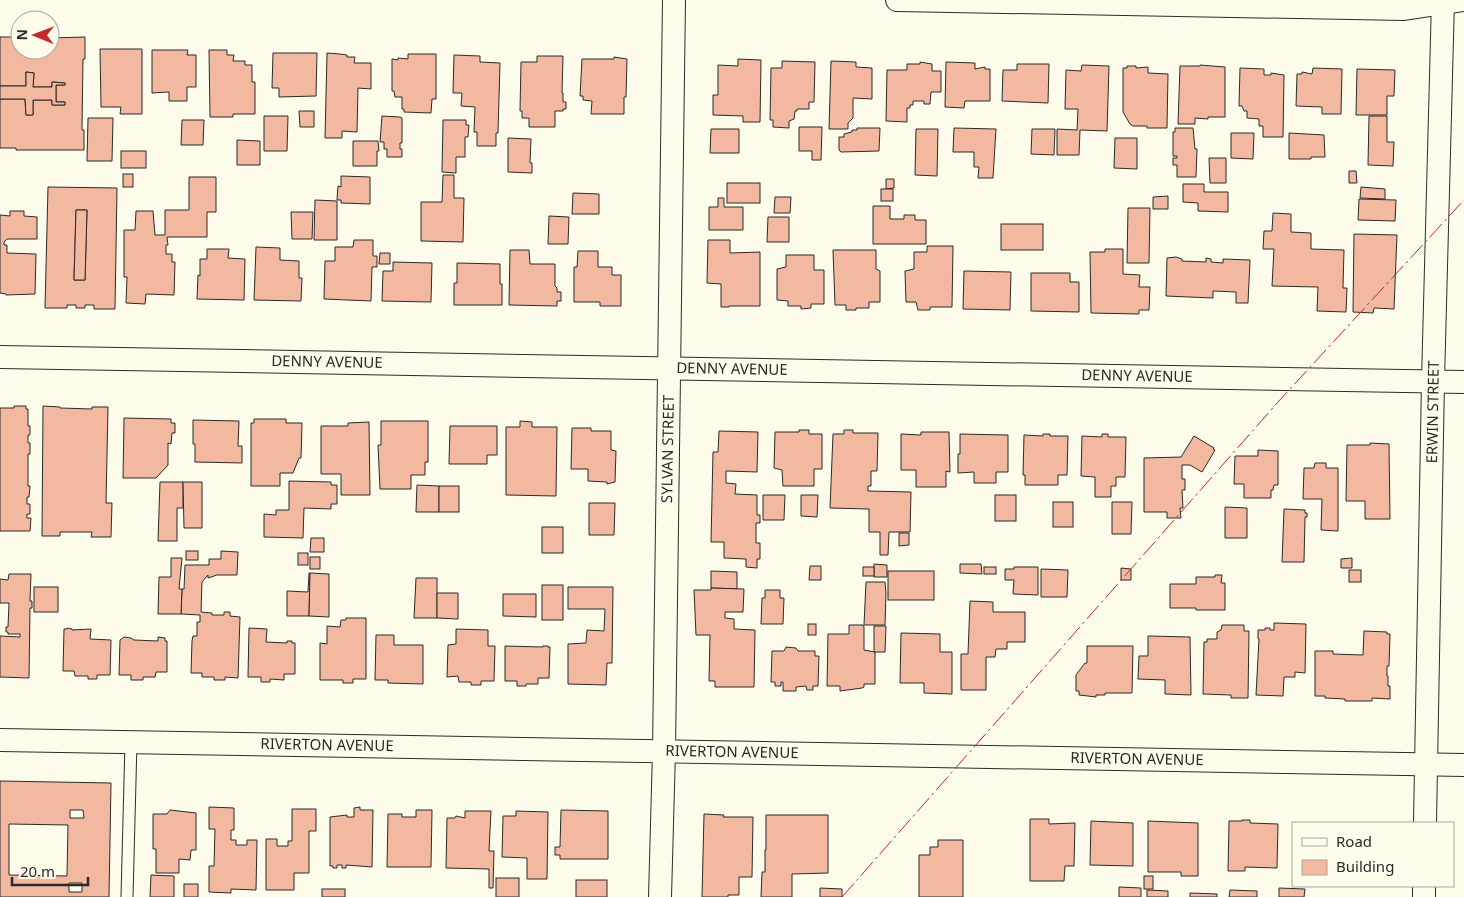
<svg xmlns="http://www.w3.org/2000/svg" width="1464" height="897" viewBox="0 0 1464 897" font-family="'Noto Sans',sans-serif">
  <style>
    .building { fill: #f2b8a0; stroke: #2b2b2b; fill-rule: evenodd }
    .lines { fill: none; stroke-linecap: round; stroke-linejoin: round }
    .lane-casing { stroke: #2b2b2b; stroke-width: 13 }
    .street-casing { stroke: #2b2b2b; stroke-width: 24 }
    .lane { stroke: #fdfbea; stroke-width: 11 }
    .street { stroke: #fdfbea; stroke-width: 22 }
    .power { stroke: #c62828; stroke-width: 1; stroke-dasharray: 18 4 2.5 4; stroke-linecap: butt }
    .labels { text-anchor: middle; stroke-width: 4; stroke-linejoin: round; paint-order: stroke }
    .street-label { font-size: 15px; fill: #2b2b2b; stroke: #fdfbea }
  </style>
  <rect width="100%" height="100%" fill="#fdfbea"/>
  <g class="building">
    <path d="M17,35H20V50H50V38L85,37V59H83L82,130H84V150H16V148H0V99H25L26,115H33V100H52V105H65V102H56V85H65V83L52,82V87H33L34,73L26,72V86H0V37H17Z"/>
    <path d="M100,49H142V114H120L121,107H101Z"/>
    <path d="M152,50H188L187,55H196V87H187V101H169V92L152,93Z"/>
    <path d="M209,50H227V55H234L233,61H245V65H252V82H255V114H233V117H210Z"/>
    <path d="M273,53H317L316,96L279,97V88H272Z"/>
    <path d="M327,53L340,54L347,55V57H355L354,63H371V89L358,88L357,132L342,131V138H325Z"/>
    <path d="M408,54H436V99H432L431,113L404,112V109H402V97H395L394,91H392V59L398,60V58L408,59Z"/>
    <path d="M454,55L480,56V62L500,63L498,133H496V146H477V132H474L475,107L461,106L462,93H453Z"/>
    <path d="M537,56H563L562,93H563V102H566V109H563V111H555V127H529V118H522V111H520L521,62H537Z"/>
    <path d="M614,57L627,59L626,97H624V114H591L592,101L583,100V96H580L582,59H614Z"/>
    <path d="M738,59L761,60L760,122H743V116L713,115V95H718V65L738,66Z"/>
    <path d="M782,61L815,62L814,102H809V109H797V111H795L794,119L789,121V128L773,127V120H770L771,68H782Z"/>
    <path d="M831,61L856,62V67L872,68V99L853,98V118L848,123V129H829Z"/>
    <path d="M920,62L932,64V71H941V92H931L930,104H924V101H913V105H910V108H907V122L886,121L887,70H907V64H920Z"/>
    <path d="M946,62L975,63V69L985,67V69H990V101H965L964,108L945,107Z"/>
    <path d="M1017,64H1049L1048,103L1002,101L1003,70H1017Z"/>
    <path d="M1082,65L1109,66L1107,131L1080,130L1079,155H1057V129L1077,130L1078,109H1065L1066,70L1081,71Z"/>
    <path d="M1200,65L1225,67V117H1208V119L1195,118V124H1178L1180,66H1200Z"/>
    <path d="M1127,66H1136V68L1148,67V73L1168,74L1167,128H1147V126H1133L1130,124L1123,112V68H1127Z"/>
    <path d="M1240,68L1264,69V75H1271V73L1284,75L1283,137H1263V126H1259V119L1247,118V111H1244L1242,106H1239Z"/>
    <path d="M1313,68L1342,69L1341,114H1322V107L1296,106L1297,74H1302V72L1312,74Z"/>
    <path d="M1357,69L1395,70L1394,96H1387V115H1356Z"/>
    <path d="M26,72L34,73L33,87H52V82L65,83V85H56V102H65V105H52V100H33V115H26L25,99H0V86H26Z"/>
    <path d="M299,111H314V127H300Z"/>
    <path d="M264,116H288L287,151H264Z"/>
    <path d="M382,116L400,117L402,118V143H400V149H402V157H387V149H384V142H380Z"/>
    <path d="M1369,116H1387V142H1394L1393,166L1368,165Z"/>
    <path d="M88,118H113L112,161H87Z"/>
    <path d="M182,120H204L203,145H181Z"/>
    <path d="M443,120H466V125H469L468,137H465V157H456V173L442,172Z"/>
    <path d="M799,127H822L821,160H812V151H799Z"/>
    <path d="M857,128H880L879,151L841,152L839,150V137H844V134L852,132V130H857Z"/>
    <path d="M954,128L996,129L993,178H978L979,167H974V152H953Z"/>
    <path d="M1175,128H1193L1195,149H1197L1196,177H1177V165H1173V158H1177V156H1173V132H1175Z"/>
    <path d="M711,129H739V153H710Z"/>
    <path d="M916,129H938L937,176L915,175Z"/>
    <path d="M1032,129H1055L1054,155L1031,154Z"/>
    <path d="M1231,133H1254L1253,159L1231,158Z"/>
    <path d="M1289,133L1324,135L1325,157H1311V159H1289Z"/>
    <path d="M508,138L531,139L530,163H532V173L508,172Z"/>
    <path d="M1115,138H1137V169L1114,168Z"/>
    <path d="M237,140L260,141V165H237Z"/>
    <path d="M353,141H378L379,151H377V166H353Z"/>
    <rect x="121" y="151" width="25" height="17"/>
    <path d="M1209,158H1226V183H1210Z"/>
    <path d="M1349,171H1356L1357,183H1349Z"/>
    <rect x="123" y="174" width="10" height="13"/>
    <path d="M443,175H454V198H464L463,242L421,241V202H442Z"/>
    <path d="M341,176L370,177V204L341,203V200H337L338,186L341,187Z"/>
    <path d="M189,177H216V212H207V237H167L168,245H166V254H172V262H175L174,295L146,294L145,304L126,303L127,277H124V230H135L136,211H153L155,235H165V210H189Z"/>
    <path d="M886,179H894V188L886,189Z"/>
    <rect x="727" y="183" width="33" height="20"/>
    <path d="M1183,184H1204V192H1228V212L1198,211V203L1183,202Z"/>
    <path d="M48,187L117,188L115,309H94V305H85V308H76V305H67V308H45ZM76,210H87L85,280H74Z"/>
    <path d="M1361,187L1385,189V199L1360,198Z"/>
    <rect x="881" y="189" width="12" height="12"/>
    <path d="M573,193L599,194V214H572Z"/>
    <path d="M1168,196V209H1153V197Z"/>
    <path d="M775,197H791L790,213H774Z"/>
    <path d="M718,198H724V207H743V230H709V207H718Z"/>
    <path d="M1359,199L1396,200L1395,221L1358,220Z"/>
    <path d="M315,200L337,201V240H314Z"/>
    <path d="M873,206H890V219H904V215H915V220H926V244H873Z"/>
    <path d="M1128,208H1150L1149,263H1127Z"/>
    <path d="M76,210H87L85,280H74Z"/>
    <path d="M10,211H24V216L37,217V239H7L4,242V245H7V253L36,254L35,294L6,295V294L0,293V215L10,216Z"/>
    <path d="M291,212H313L312,239H292Z"/>
    <path d="M1273,213L1291,214V232L1311,233V249L1344,250L1343,288H1347L1346,312L1317,311L1318,287L1272,286L1274,249H1263L1264,231H1272Z"/>
    <path d="M549,216L569,217L568,244H548Z"/>
    <path d="M768,217H789V242H767Z"/>
    <rect x="1001" y="224" width="42" height="26"/>
    <path d="M1354,234L1397,235L1394,309L1374,308L1373,313L1353,312Z"/>
    <path d="M354,240H373V256H377V267H372L371,301L324,299L325,261H335V247H353Z"/>
    <path d="M708,240H730V253L760,252V306H729V307H721V284L707,283Z"/>
    <path d="M927,246H953L952,307H930V310H918L916,302H906L905,271L914,269V252H927Z"/>
    <path d="M256,247L280,248V260L299,261V278H302L301,301L254,300Z"/>
    <path d="M207,249H229L228,258L245,259L244,300L197,299L198,275L200,276V259H207Z"/>
    <path d="M1105,249H1123V274L1140,275L1139,287H1150L1149,310H1139V314L1091,313L1090,252H1105Z"/>
    <path d="M510,250H529L530,264H555V286L557,288V292H561V301H557V306L509,305Z"/>
    <path d="M833,250H876V269L880,271V302H869V308H856V310H846V305H835Z"/>
    <path d="M578,251H598V267H612V275H621V306H600V302H574V267H577Z"/>
    <path d="M380,253H390V264H379Z"/>
    <path d="M786,255H814V270H824V304H811V308L801,309V306H788V301L777,300V269L786,267Z"/>
    <path d="M1176,257L1182,259V261L1206,262V258L1211,259V262L1223,263V259L1250,260L1248,303H1236V292L1213,291V298L1166,296L1167,258Z"/>
    <path d="M393,262L432,263L431,302L382,301L383,271H393Z"/>
    <path d="M457,263L500,264V284H502V305H454V283H457Z"/>
    <path d="M964,271L1011,272L1010,310L963,309Z"/>
    <path d="M1031,273H1070V282H1079V312L1031,311Z"/>
    <path d="M14,406H26V409H28V426H30V435H28V443H30V454H28V486H30L29,497H27V504H30V514H27V518H31L30,531H0V408H14Z"/>
    <path d="M43,406L60,407V408L92,409V407H108L106,503H112L111,537H91L92,532H60V536H42Z"/>
    <path d="M124,418L171,419V423H175V433H172L171,444L168,443V465L156,478H123Z"/>
    <path d="M254,419H286V423H302L301,458H299L293,473H280V486H251V423H254Z"/>
    <path d="M193,420L239,421L238,446H242V463L195,462V444H193Z"/>
    <path d="M381,421H428V462H425V475H411V489H380L378,445H381Z"/>
    <path d="M520,421L532,422V427H557L556,496L506,495V427H520Z"/>
    <path d="M369,422L370,495H341V474H321V426H348V423Z"/>
    <path d="M450,426H497V455H487V464H449Z"/>
    <path d="M572,428H591V431H611V450L616,451L615,482L607,484V482L588,481V469H571Z"/>
    <path d="M799,430H809V434H822V469H814V486H783L782,470L774,468L775,432H799Z"/>
    <path d="M844,430H853V433H878L877,471H871V486H868V491L911,492L910,532H889L888,555H880V532H869V509L830,508L833,434H844Z"/>
    <path d="M719,431L758,432L757,472L726,471V483L736,484L735,494L757,495V515H760V523H756V543H760V559H757V568L746,567V559L724,558V542H711L713,452H718Z"/>
    <path d="M921,432H949L950,472L946,471V487H916V470H901V434L921,435Z"/>
    <path d="M960,434L1008,435V472H996V483H974V472L958,473V454H960Z"/>
    <path d="M1043,434H1050V436H1068L1067,475H1058V485H1025V475H1023L1024,435L1043,436Z"/>
    <path d="M1102,434H1108V437H1126L1125,477H1116V486H1111V497H1095V477L1081,476L1082,436L1102,437Z"/>
    <path d="M1194,436L1214,448L1213,449L1215,450L1202,472L1190,465H1182V479H1185V490H1182L1183,508H1180L1181,518H1167V512H1144V458L1181,457Z"/>
    <path d="M1370,443L1389,444L1390,519H1365V501H1346L1347,445H1370Z"/>
    <path d="M1258,450L1278,451V485H1274L1273,490H1271V498H1244V484H1234L1235,456H1258Z"/>
    <path d="M1315,463H1326V468H1338V531L1321,530L1322,499H1303L1304,468H1314Z"/>
    <path d="M289,481L331,482V485H337V504H331V509L304,508L303,538L264,537V514L276,515V510H289Z"/>
    <path d="M160,482H183V508H177V541H158Z"/>
    <path d="M183,482H202V528H184Z"/>
    <path d="M417,485L439,486V512H416Z"/>
    <rect x="439" y="486" width="20" height="26"/>
    <path d="M763,495H785L784,520H763Z"/>
    <path d="M801,495H818L817,517L801,516Z"/>
    <rect x="995" y="495" width="21" height="26"/>
    <rect x="1053" y="502" width="20" height="25"/>
    <path d="M1112,502H1132L1131,534H1112Z"/>
    <path d="M589,503H615L614,535H589Z"/>
    <path d="M1225,507L1247,508V538H1225Z"/>
    <path d="M1284,509L1305,510V513H1307V517H1305L1304,562H1282Z"/>
    <rect x="542" y="527" width="21" height="26"/>
    <path d="M899,533H909V545L899,546Z"/>
    <path d="M311,538H324V552H310Z"/>
    <rect x="186" y="551" width="12" height="9"/>
    <path d="M221,551L238,552L237,575H217L208,578V575L202,582L201,612L212,613V615H224V612H230V616L240,617L238,678L225,677V680H214V677H202V673H191L192,641L193,636H197V622H200V615L181,614L182,589H184L185,565H209V559H221Z"/>
    <rect x="298" y="553" width="10" height="12"/>
    <rect x="310" y="557" width="10" height="12"/>
    <path d="M171,558H182L179,589H182L181,614H158L159,577H171Z"/>
    <path d="M1352,558V568H1341V559Z"/>
    <path d="M874,564L887,565V577H874Z"/>
    <path d="M960,564H981L982,574L960,573Z"/>
    <path d="M810,566H821V580H809Z"/>
    <rect x="863" y="567" width="11" height="9"/>
    <rect x="984" y="567" width="12" height="7"/>
    <path d="M1014,567H1038V595L1013,594L1014,580H1005V569H1014Z"/>
    <path d="M1121,568L1131,569V580H1121Z"/>
    <path d="M1041,569L1068,570L1067,597H1041Z"/>
    <rect x="1349" y="570" width="12" height="12"/>
    <path d="M711,571L737,572V589L711,588Z"/>
    <rect x="888" y="571" width="46" height="29"/>
    <path d="M309,573H310L309,616H287V591L308,592Z"/>
    <path d="M310,573L329,574V617L309,616Z"/>
    <path d="M9,574H31L30,601H32V608H30L29,678L0,677V636L20,637V634H8V632H6V627H8L9,603H0V579L8,580Z"/>
    <path d="M1215,575H1222L1221,583H1225V610H1196V608H1170V584H1196V577H1215Z"/>
    <path d="M416,578H437V618H414Z"/>
    <path d="M866,582H885L886,593L885,625H864Z"/>
    <rect x="542" y="585" width="21" height="35"/>
    <rect x="34" y="587" width="24" height="25"/>
    <path d="M568,587H613L612,663H607L606,685L568,684V644L586,643L587,630L604,631L605,609H568Z"/>
    <path d="M711,588L744,589L743,612H725V618L734,619V629L755,630L754,687H715V681H709L710,635H696L694,590H711Z"/>
    <path d="M765,590H780V598H784L783,624H761L762,598H765Z"/>
    <path d="M437,593H458V619L437,618Z"/>
    <path d="M503,594H536V617L503,616Z"/>
    <path d="M970,601L993,602V612H1025V642H1007V649H996L995,657H986V690H961V654H968Z"/>
    <path d="M346,618H366V679H353V683H343V680H320V643L327,644V626L340,627L341,620H346Z"/>
    <path d="M1274,623L1306,624L1305,673L1295,672V677H1284L1283,696L1256,695L1259,639H1258V630H1265V628H1270V630H1274Z"/>
    <rect x="808" y="624" width="8" height="11"/>
    <path d="M849,625H863L864,627V650L875,652V684H864V687L862,688L840,691V686H827L828,634H849Z"/>
    <path d="M1222,625H1244V631H1249L1248,698H1231V695L1203,694L1204,642H1207V639H1217V632L1221,630Z"/>
    <path d="M874,626H886L885,652H874Z"/>
    <path d="M67,628L72,629V630L91,629L90,639L111,640L110,675H97V679H88V676H75L74,671H63L64,629H67Z"/>
    <path d="M249,628L267,629L266,642L287,643V641H292V643H295V674H284V680L270,679V682H261V677H248Z"/>
    <path d="M456,629L488,630V646H495L494,681H481V685H471V682H459L458,676L447,677L448,645L456,644Z"/>
    <path d="M1364,631L1387,632V634H1390L1389,666H1387V676H1388V686H1390V699L1372,698V701H1345V699L1325,698V696H1315V651H1333V654L1363,655Z"/>
    <path d="M901,633L940,634V652H952V694L924,693V683H900Z"/>
    <path d="M376,635H394V645H423V684L388,683V680H375Z"/>
    <path d="M1148,636L1190,637L1191,695L1165,694V680L1138,679L1139,656H1148Z"/>
    <path d="M124,637L131,638L134,640L158,641V637L165,638V641H167V672H156L155,677H143V680H131V675H119L120,640Z"/>
    <path d="M505,646L543,647V646H548V647H550L549,678H538V684H526V686H517V681H505Z"/>
    <path d="M1087,646H1133L1132,693H1105V695H1096V697L1079,695V691H1076V675L1085,663H1087Z"/>
    <path d="M786,647L796,648L798,651H815V656H819L818,686H813V690H807L806,686L796,687V691H783V682H781V686H775V682H771L772,651H784Z"/>
    <path d="M0,781L111,783L109,897H0ZM70,810H83L84,818H70ZM9,824L68,825L67,876L9,875ZM69,883H82V892H69Z"/>
    <path d="M209,807L234,808V830H231V840H236V845H247V840H257L256,890L231,889V893L209,892V866H214L215,829H209Z"/>
    <path d="M360,807V810H373L372,867L346,865V868H342V865H337V868H333V866H330V817L347,815V817H354V808Z"/>
    <path d="M292,809H316V831H309V873H294V890H266V839H277V846H288V841H292Z"/>
    <path d="M170,810L196,813V850H191L190,860L179,859V873H156V849H153V814H167Z"/>
    <path d="M416,810H432L431,867H387L388,814H402V817H416Z"/>
    <path d="M561,810L608,811V859H560V855H555V847H560Z"/>
    <path d="M465,811H491L489,851H494L493,888H489V869L446,868L447,818H455L456,816L465,818Z"/>
    <path d="M516,811L548,812L547,879H527V858L502,857L503,816H516Z"/>
    <path d="M704,814L724,815L723,817H753L752,877H739V895H728V897H702Z"/>
    <path d="M766,815H828V873L792,874V897H761L762,872H765V850H766Z"/>
    <path d="M1030,819H1049V824L1075,823L1074,866H1065L1064,881H1030Z"/>
    <path d="M1242,820H1250V823L1278,824L1277,868L1245,867V871H1228L1229,821H1242Z"/>
    <path d="M1091,821L1133,823V866L1090,865Z"/>
    <path d="M1148,821L1198,823V876H1181V872H1148Z"/>
    <path d="M938,840H963V897H919V855H930V847H938Z"/>
    <path d="M151,875L174,876V897H150Z"/>
    <rect x="1144" y="876" width="9" height="13"/>
    <rect x="496" y="878" width="23" height="19"/>
    <rect x="576" y="880" width="31" height="17"/>
    <rect x="184" y="884" width="14" height="13"/>
    <path d="M1119,887L1141,888V897H1119Z"/>
    <path d="M820,888L842,889V897H820Z"/>
    <path d="M1279,888L1305,889L1304,897H1279Z"/>
    <rect x="322" y="889" width="23" height="8"/>
    <path d="M1147,890L1168,891V897H1147Z"/>
    <path d="M1230,890L1257,891V897H1229Z"/>
    <path d="M1190,893L1217,894V897H1190Z"/>
  </g>
  <g class="lines">
    <g class="lane-casing">
      <path id="lane" d="M127,897L131,742"/>
    </g>
    <g class="street-casing">
      <g id="street">
        <path d="M897,0L1404,9L1463,0"/>
        <path d="M0,357L1464,382"/>
        <path d="M0,740L1464,765"/>
        <path d="M1425,823L1433,381L1443,0"/>
        <path d="M660,897L664,751L674,0"/>
        <path d="M1424,897V886"/>
      </g>
    </g>
    <use href="#lane" class="lane"/>
    <use href="#street" class="street"/>
    <path class="power" d="M842,897L1278,402L1464,200"/>
  </g>
  <g class="labels">
    <g class="street-label">
      <text transform="translate(327 362) rotate(1)" y="5">DENNY AVENUE</text>
      <text transform="translate(732 369) rotate(1)" y="5">DENNY AVENUE</text>
      <text transform="translate(1137 376) rotate(1)" y="5">DENNY AVENUE</text>
      <text transform="translate(1433 412) rotate(-89)" y="5">ERWIN STREET</text>
      <text transform="translate(668 449) rotate(-89)" y="5">SYLVAN STREET</text>
      <text transform="translate(327 745) rotate(1)" y="5">RIVERTON AVENUE</text>
      <text transform="translate(732 752) rotate(1)" y="5">RIVERTON AVENUE</text>
      <text transform="translate(1137 759) rotate(1)" y="5">RIVERTON AVENUE</text>
    </g>
  </g>
  <rect x="1292" y="822" width="162" height="65" fill="#fdfbea" stroke="#a9a89e"/>
  <rect x="1302" y="838" width="25" height="8" fill="#fdfbea" stroke="#a9a89e"/>
  <text x="1336" y="847" font-size="15" fill="#2b2b2b">Road</text>
  <rect x="1302" y="860" width="25" height="15" fill="#f2b8a0" stroke="#a9a89e"/>
  <text x="1336" y="872" font-size="15" fill="#2b2b2b">Building</text>
  <g transform="translate(35 35) rotate(271)"><circle r="24" fill="#fdfbea" stroke="#a9a89e"/>
  <path d="M0-4L9 19L0 12L-9 19Z" fill="#c62828"/>
  <text y="-8" font-size="14" font-weight="bold" text-anchor="middle" fill="#2b2b2b">N</text>
  </g>
  <path d="M12 877v8h76v-8" fill="none" stroke="#2b2b2b" stroke-width="2.5"/>
  <text x="20" y="877" font-size="15" fill="#2b2b2b" stroke="#fdfbea" stroke-width="4" paint-order="stroke">20 m</text>
</svg>
